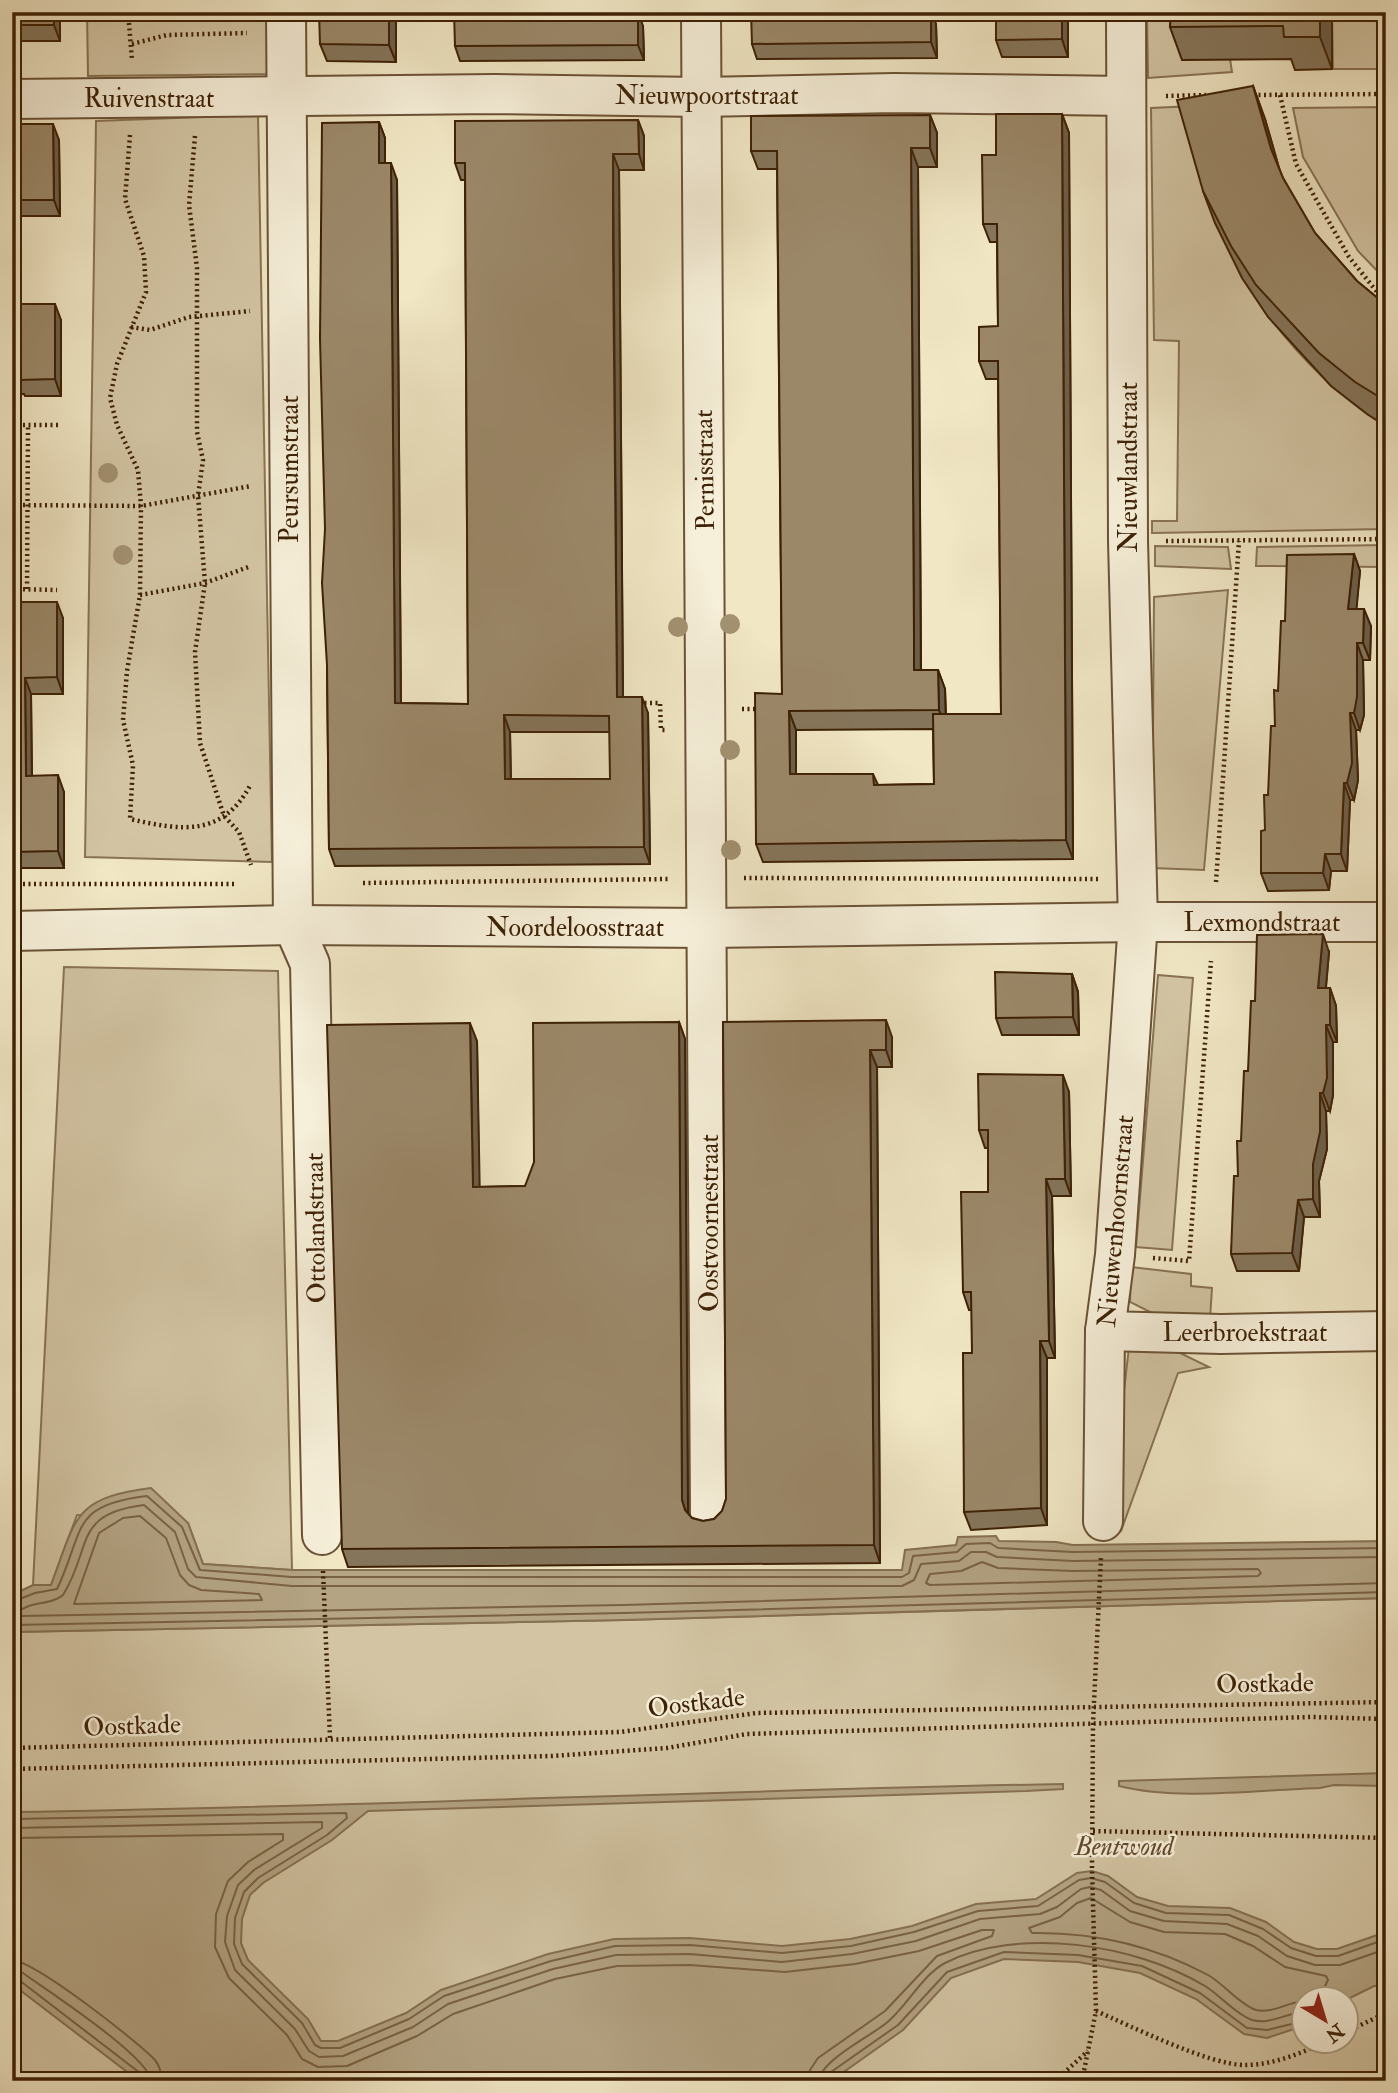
<svg xmlns="http://www.w3.org/2000/svg" width="1398" height="2093" viewBox="0 0 1398 2093" font-family="'IM FELL Double Pica',serif">
  <style>
    .green { fill: #d3c5a4; stroke: #887354; stroke-width: 2; fill-rule: evenodd }
    .water { fill: #b4a484; stroke: #857051; stroke-width: 2 }
    .lines { fill: none; stroke-linecap: round; stroke-linejoin: round }
    .shore { stroke: #796244; stroke-width: 2 }
    .minor-casing { stroke: #6b5235; stroke-width: 42 }
    .path { stroke: #3e2105; stroke-width: 4.5; stroke-dasharray: 2 3.5; stroke-linecap: butt }
    .minor { stroke: #f6efd9; stroke-width: 38 }
    .tree { fill: #a39171 }
    .wall { fill: #85755a; stroke: #3e2105; stroke-width: 2; fill-rule: evenodd }
    .shaded-wall { fill: #6c5f4a; stroke: #3e2105; stroke-width: 2 }
    .building { fill: #9b8869; stroke: #3e2105; stroke-width: 2; fill-rule: evenodd }
    .labels { text-anchor: middle; stroke-width: 5; stroke-linejoin: round; paint-order: stroke }
    .street-label { font-size: 26px; fill: #3e2105; stroke: #f6efd9 }
    .park-label { font-size: 26px; font-style: italic; fill: #634a2d; stroke: #f6efd9 }
  </style>
  <rect width="100%" height="100%" fill="#f1e7c5"/>
  <filter id="stains"><feTurbulence type="fractalNoise" baseFrequency=".00286" numOctaves="4"/><feColorMatrix values="0 0 0 0 .2 0 0 0 0 .09 0 0 0 0 .02 0 0 0 .5 -.17"/></filter>
  <radialGradient id="worn" r=".72"><stop offset=".6" stop-color="#630" stop-opacity="0"/><stop offset="1" stop-color="#630" stop-opacity=".3"/></radialGradient>
  <g class="green">
    <path d="M87,12H268L270,74L88,76Z"/>
    <path d="M1147,12H1183L1182,59H1230L1232,72L1148,78Z"/>
    <path d="M1332,12H1386V69H1333Z"/>
    <path d="M1239,104L1189,132C1214,255 1281,358 1386,427V529L1152,533V521H1177L1179,341L1154,340L1151,108Z"/>
    <path d="M1386,107V280L1358,251L1303,157L1293,108Z"/>
    <path d="M258,115L272,862L85,857L96,121Z"/>
    <path d="M1386,545V567L1256,566L1257,547Z"/>
    <path d="M1155,546L1228,547L1231,569L1155,566Z"/>
    <path d="M1228,590L1204,870L1152,868L1154,597Z"/>
    <path d="M64,967L278,971L292,1570L203,1564L188,1523L77,1515L51,1585H33Z"/>
    <path d="M1158,975L1193,978L1172,1250L1136,1247Z"/>
    <path d="M1131,1267L1191,1274V1286L1212,1288L1210,1319L1154,1314L1130,1302Z"/>
    <path d="M1129,1347L1174,1350L1209,1367L1178,1373L1121,1531L1108,1533Z"/>
    <path d="M1386,1598V2081H12V1632L624,1620ZM1304,1998H1346V2040H1304Z"/>
  </g>
  <g class="water">
    <path d="M151,1488L188,1523L203,1564L292,1570H902L905,1550L956,1545L958,1537L996,1536L999,1541L1056,1542L1073,1545L1386,1541V1598L624,1620L12,1632V1595L33,1585H51C76,1519 72,1498 151,1488Z"/>
    <path d="M1386,1773V1786L1334,1785L1320,1788C1256,1790 1179,1801 1119,1786V1781Z"/>
    <path d="M1063,1784V1789L1026,1791L368,1811L332,1840L263,1883L250,1895L242,1919L241,1943L248,1960L308,2019L321,2041H338L406,2013L441,1990L548,1954L614,1939L690,1938L782,1946L850,1939L912,1926L976,1904L1036,1899L1077,1873L1092,1871L1108,1876L1137,1897L1168,1906L1230,1908L1266,1922L1294,1942L1317,1949H1337L1386,1932V1985L1374,1986L1346,2000L1304,1998L1303,2026L1267,2038L1244,2034L1196,1999L1140,1973L1078,1962L1004,1959L951,1978L903,2030L831,2081H139L12,1984V1812C363,1807 713,1790 1063,1784Z"/>
  </g>
  <g class="lines">
    <g class="shore">
      <path d="M140,1516L166,1538L180,1575L189,1585L201,1590L259,1594L262,1600L74,1604L99,1533L123,1518Z"/>
      <path d="M1386,1557L1073,1561L997,1557L986,1552H971L959,1561L921,1564L914,1580L902,1586H292L196,1577L188,1569L175,1532L144,1505C72,1514 93,1547 63,1595C50,1606 31,1600 17,1613L21,1616L623,1605L1386,1583"/>
      <path d="M982,1562L998,1568L1072,1571L1258,1569L1261,1573L1258,1576L930,1585L926,1583L930,1574L961,1571Z"/>
      <path d="M12,1602L35,1593L57,1589C85,1531 69,1505 147,1496L182,1527L200,1570L292,1577H902L909,1573L913,1556L957,1552L966,1544L990,1543L998,1548L1073,1552L1386,1548"/>
      <path d="M12,1625L624,1613L1386,1592"/>
      <path d="M12,1819L346,1813L347,1818L327,1835L258,1878L244,1892L235,1918L234,1944L242,1964L302,2023L315,2045L321,2048H340L409,2019L444,1996L551,1961L615,1946L690,1945L782,1953L851,1946L914,1932L978,1911L1038,1906L1079,1880L1091,1878L1105,1882L1134,1903L1166,1913L1229,1915L1263,1929L1291,1948L1316,1956H1338L1386,1939"/>
      <path d="M12,1828L322,1822V1828L254,1870L238,1885L227,1916L225,1942L235,1970L295,2029L309,2051L319,2057L343,2056L413,2027L448,2004L553,1969L616,1955L690,1954L782,1962L852,1954L916,1941L980,1919L1040,1914L1057,1907L1081,1889L1090,1887L1101,1890L1130,1911L1164,1921L1227,1924L1258,1936L1287,1956L1315,1965H1340L1386,1949"/>
      <path d="M12,1838L283,1834V1840L248,1862L228,1881L216,1914L215,1947L229,1978L287,2035L302,2059L318,2067L347,2066L417,2036L453,2014L555,1979L617,1966L690,1965L785,1972L855,1964L919,1951L982,1930H994L992,1936L937,1956L885,2011L818,2058L810,2070L808,2081"/>
      <path d="M12,1960C35,1961 137,2041 155,2060C160,2066 161,2073 162,2081"/>
      <path d="M12,1970L23,1973C46,1990 150,2057 151,2081"/>
      <path d="M12,1979L19,1980L140,2073L142,2081"/>
      <path d="M1304,2001C1288,2002 1272,2014 1256,2010C1239,2004 1224,1984 1208,1975C1154,1946 1093,1932 1032,1933L1029,1928L1060,1917L1077,1903L1091,1898L1130,1922L1164,1932L1225,1934L1253,1946L1285,1967L1326,1976L1328,1980L1319,1998"/>
      <path d="M819,2081C820,2061 869,2037 885,2024C906,2008 921,1976 945,1963C1019,1926 1135,1944 1205,1986C1220,1995 1235,2014 1252,2020C1270,2025 1286,2013 1304,2012"/>
      <path d="M828,2081L831,2072L898,2025L947,1972L1004,1952L1078,1955L1142,1966L1200,1993L1247,2028L1267,2030L1304,2021"/>
    </g>
    <g class="minor-casing">
      <g id="minor">
        <path d="M286,12L293,925L310,964L322,1535"/>
        <path d="M701,12L710,1517"/>
        <path d="M12,99L495,94L701,97L894,93L1126,96"/>
        <path d="M12,931L293,925L708,928L1138,922H1386"/>
        <path d="M1105,1331L1221,1334L1386,1331"/>
        <path d="M1103,1521L1105,1331L1115,1255L1138,922L1128,541L1126,12"/>
      </g>
    </g>
    <g class="path">
      <path d="M128,12L132,60"/>
      <path d="M132,44L167,35L247,33"/>
      <path d="M1253,95L1386,94"/>
      <path d="M1280,95L1296,164L1349,257L1386,303"/>
      <path d="M1166,96L1206,95"/>
      <path d="M130,135L125,199L144,256L146,292L117,364L110,398L117,425L138,470L141,506L140,595L127,671L123,720L133,765L130,819C182,831 223,837 251,784"/>
      <path d="M195,136L189,205L197,268V432L203,460L198,496L205,583L195,652L200,743L224,816L239,832L251,865"/>
      <path d="M12,278H17"/>
      <path d="M131,327L150,330L189,317L250,311"/>
      <path d="M12,425H58"/>
      <path d="M12,505L141,506L251,486"/>
      <path d="M1166,541L1386,539"/>
      <path d="M12,589L57,590"/>
      <path d="M27,589L28,425"/>
      <path d="M140,595L205,583L251,566"/>
      <path d="M639,703H660L661,730H667"/>
      <path d="M742,709H761"/>
      <path d="M744,878L1100,879"/>
      <path d="M1216,882L1239,541"/>
      <path d="M363,883L669,879"/>
      <path d="M12,884H235"/>
      <path d="M1153,1258L1189,1261L1211,961"/>
      <path d="M323,1571L330,1738"/>
      <path d="M12,1748L620,1732L756,1713L1386,1702"/>
      <path d="M12,1769L552,1756L667,1748L747,1734L1311,1717L1386,1719"/>
      <path d="M1093,1831L1386,1838"/>
      <path d="M1096,2011C1131,2026 1209,2065 1245,2065C1273,2065 1303,2053 1328,2040"/>
      <path d="M1346,2032L1386,2013"/>
      <path d="M1055,2081L1088,2051"/>
      <path d="M1082,2081L1096,2011L1092,1868L1093,1723L1101,1557"/>
    </g>
    <use href="#minor" class="minor"/>
  </g>
  <g class="tree">
    <circle cx="108" cy="473" r="10"/>
    <circle cx="123" cy="555" r="10"/>
    <circle cx="730" cy="624" r="10"/>
    <circle cx="678" cy="627" r="10"/>
    <circle cx="730" cy="750" r="10"/>
    <circle cx="731" cy="850" r="10"/>
  </g>
  <g class="wall">
    <rect x="12" y="12" width="48" height="29"/>
    <path d="M396,12V62L327,61L320,44Z"/>
    <path d="M1068,12V57H1002L996,40Z"/>
    <path d="M1171,12H1332V69L1295,70L1291,59L1182,60L1170,27Z"/>
    <path d="M936,24L937,58L757,59L752,44Z"/>
    <path d="M643,26L644,60L460,61L455,46Z"/>
    <path d="M1253,86L1265,119L1279,168L1283,178L1315,233L1357,281L1386,305V426L1367,414L1331,386L1268,317L1242,278L1215,223L1203,191Z"/>
    <path d="M1062,114L1069,133L1073,859L763,862L756,844L782,694L777,169H758L751,151L930,115L937,133V167H918L921,670H938L945,689L946,714H1001L998,379H986L979,361L998,326L997,242H990L983,224L996,155ZM933,729L934,784L878,785L873,774H796V730Z"/>
    <path d="M638,120L644,136V170H619L623,697L648,713L650,864L335,866L329,849L327,665L379,122L385,138V163L397,180L401,703L468,704L465,180H461L455,163ZM510,732H610V779H511Z"/>
    <path d="M12,133L59,140L60,216H12Z"/>
    <path d="M12,304L61,320V396H25L24,394H12Z"/>
    <path d="M1354,554L1360,571L1356,609L1371,626L1370,660H1363L1364,715L1360,730H1356L1358,780L1354,800H1350L1347,871H1331L1329,890L1268,891L1261,873L1285,621Z"/>
    <path d="M12,604L63,618V694H31L32,776L64,792V868H12Z"/>
    <path d="M1329,952L1326,988H1330L1336,1006L1337,1042H1333V1095L1330,1111H1326L1327,1149L1319,1181L1320,1217H1304L1299,1271H1237L1231,1254L1255,1001Z"/>
    <path d="M1072,974L1078,992L1079,1035H1002L996,1018Z"/>
    <path d="M679,1022L685,1039L688,1514L692,1518L703,1521L714,1519L722,1511L726,1499L723,1022L892,1037V1067H877L880,1563L348,1567L342,1549L477,1041L479,1187L525,1186Z"/>
    <path d="M1069,1092L1071,1196H1052L1055,1358H1047V1525L971,1530L964,1512L972,1353V1310H969L963,1292L988,1192V1148H985L979,1130Z"/>
  </g>
  <g class="shaded-wall">
    <path d="M54,12H60V41L54,25Z"/>
    <path d="M389,12H396V62L389,45Z"/>
    <path d="M638,12L643,26L644,60L638,45Z"/>
    <path d="M931,12H932L936,24L937,58L931,42Z"/>
    <path d="M1062,12H1068V57L1062,39Z"/>
    <path d="M1320,12H1332V69L1320,37Z"/>
    <path d="M1253,86L1265,119L1283,182L1271,149Z"/>
    <path d="M1062,114L1069,133L1073,859L1066,840Z"/>
    <path d="M930,115L937,133V167L930,148Z"/>
    <path d="M638,120L644,136V170L639,154Z"/>
    <path d="M379,122L385,138V180L379,163Z"/>
    <path d="M53,124L59,140L60,216L54,200Z"/>
    <path d="M911,148L918,167L921,689L914,670V637Z"/>
    <path d="M613,154L619,170L623,713L617,697Z"/>
    <path d="M391,163L397,180L401,719L395,703Z"/>
    <path d="M55,304L61,320V396L55,379Z"/>
    <path d="M1354,554L1360,571L1355,626L1348,609Z"/>
    <path d="M57,602L63,618V694L57,677Z"/>
    <path d="M1364,609L1371,626L1370,660L1363,643Z"/>
    <path d="M1357,643L1363,660L1364,715L1360,730L1354,713Z"/>
    <path d="M938,670L945,689L946,729L939,710Z"/>
    <path d="M25,678L31,694L32,792L26,776Z"/>
    <path d="M642,697L648,713L650,864L644,847Z"/>
    <path d="M789,711L796,730V792L790,774Z"/>
    <path d="M1350,713L1356,730L1358,780L1354,800L1347,783Z"/>
    <path d="M504,715L510,732L511,795L505,779Z"/>
    <path d="M58,775L64,792V868L58,851Z"/>
    <path d="M1344,783L1350,800L1347,871L1341,854Z"/>
    <path d="M1325,854L1331,871L1329,890L1323,873Z"/>
    <path d="M1323,934L1329,952L1324,1006L1318,988Z"/>
    <path d="M1072,974L1078,992L1079,1035L1073,1017Z"/>
    <path d="M1330,988L1336,1006L1337,1042L1330,1025Z"/>
    <path d="M886,1020L892,1037V1067L886,1050Z"/>
    <path d="M679,1022L685,1039L688,1517L685,1510L682,1500Z"/>
    <path d="M470,1023L477,1041L480,1204L473,1187Z"/>
    <path d="M1326,1025L1333,1042V1095L1330,1111L1323,1093Z"/>
    <path d="M870,1050L877,1067L880,1563L874,1545Z"/>
    <path d="M1063,1075L1069,1092L1071,1196L1065,1179Z"/>
    <path d="M1320,1093L1326,1111L1327,1149L1319,1181L1320,1217L1313,1199V1164Z"/>
    <path d="M1046,1179L1052,1196L1055,1358L1049,1341Z"/>
    <path d="M1298,1200L1304,1217L1299,1271L1292,1253Z"/>
    <path d="M1040,1341L1047,1358V1525L1041,1508Z"/>
    <path d="M12,1478L13,1480L14,1579L12,1575Z"/>
  </g>
  <g class="building">
    <rect x="12" y="12" width="42" height="13"/>
    <path d="M319,12H389V45L320,44Z"/>
    <path d="M454,12H638V45L455,46Z"/>
    <path d="M751,12H931V42L752,44Z"/>
    <path d="M996,12H1062V39L996,40Z"/>
    <path d="M1171,12H1320V37H1284L1283,26L1170,27Z"/>
    <path d="M1253,86L1271,149L1283,178L1315,233L1357,281L1386,305V401L1355,382L1319,353L1256,285L1231,246L1203,191L1177,100Z"/>
    <path d="M996,114H1062L1066,840L756,844L755,693L782,694L779,365L777,151H751V116L930,115V148H911L914,637V670H938L939,710L789,711L790,774H873L874,785L934,784L933,714H1001L998,361H979V327L998,326L997,224H983L982,155H996Z"/>
    <path d="M638,120L639,154H613V243L617,697H642L644,847L329,849L327,665L322,583L325,529L320,339L322,123L379,122V163H391L395,703L468,704L465,163H455V121ZM504,715L609,716L610,779H505Z"/>
    <path d="M16,124H53L54,200H12V133H17Z"/>
    <path d="M12,304H55V379L19,380V377L12,378Z"/>
    <path d="M1354,554L1348,609H1364L1363,643H1357V697L1354,713H1350L1352,763L1347,783H1344L1341,854H1325L1323,873H1261V831L1265,830L1264,795H1268L1271,726H1275L1274,690L1278,691L1281,621H1285L1287,555Z"/>
    <path d="M20,602H57V677L25,678L26,776L58,775V851L12,852V604L20,605Z"/>
    <path d="M1323,934L1318,988H1330V1025H1326L1327,1078L1323,1093H1320V1132L1313,1164V1199L1298,1200L1292,1253L1231,1254L1234,1176H1238L1237,1141H1241L1244,1071H1248L1251,1001H1255L1257,935Z"/>
    <path d="M995,972L1072,974L1073,1017L996,1018Z"/>
    <path d="M886,1020V1050H870L874,1545L342,1549L327,1025L470,1023L473,1187L525,1186L534,1162L533,1023L679,1022L682,1500L685,1510L692,1518L703,1521L714,1519L722,1511L726,1499L723,1022Z"/>
    <path d="M978,1074L1063,1075L1065,1179H1046L1049,1341H1040L1041,1508L964,1512L963,1353H972L971,1292H963L961,1192H988V1130H979Z"/>
  </g>
  <g class="labels">
    <g class="street-label">
      <text x="707" y="104">Nieuwpoortstraat</text>
      <text x="149" y="107">Ruivenstraat</text>
      <text transform="translate(1128 467) rotate(-90)" y="9">Nieuwlandstraat</text>
      <text transform="translate(289 469) rotate(-90)" y="9">Peursumstraat</text>
      <text transform="translate(704 470) rotate(-91)" y="9">Pernisstraat</text>
      <text x="1262" y="931">Lexmondstraat</text>
      <text x="575" y="936">Noordeloosstraat</text>
      <text transform="translate(1115 1221) rotate(-85)" y="9">Nieuwenhoornstraat</text>
      <text transform="translate(709 1223) rotate(-90)" y="9">Oostvoornestraat</text>
      <text transform="translate(315 1228) rotate(-91)" y="9">Ottolandstraat</text>
      <text x="1245" y="1341">Leerbroekstraat</text>
      <text transform="translate(1265 1683) rotate(-1)" y="9">Oostkade</text>
      <text transform="translate(696 1702) rotate(-7)" y="9">Oostkade</text>
      <text transform="translate(132 1725) rotate(-2)" y="9">Oostkade</text>
    </g>
    <g class="park-label">
      <text x="1124" y="1855">Bentwoud</text>
    </g>
  </g>
  <rect width="1398" height="2093" fill="none" stroke="#f1e7c5" stroke-width="42"/>
  <rect x="14" y="14" width="1370" height="2065" fill="none" stroke="#3e2105" stroke-width="3.5"/>
  <rect x="21" y="21" width="1356" height="2051" fill="none" stroke="#3e2105" stroke-width="2"/>
  <g transform="translate(1325 2020) rotate(142)"><circle r="33" fill="#f6efd9" stroke="#ac9d84" stroke-width="2"/>
  <path d="M0-5L12 26L0 18L-12 26Z" fill="#8f2418"/>
  <text y="-10" font-size="19" font-weight="bold" text-anchor="middle" fill="#3e2105">N</text>
  </g>
  <rect width="100%" height="100%" filter="url(#stains)"/>
  <rect width="100%" height="100%" fill="url(#worn)"/>
</svg>
